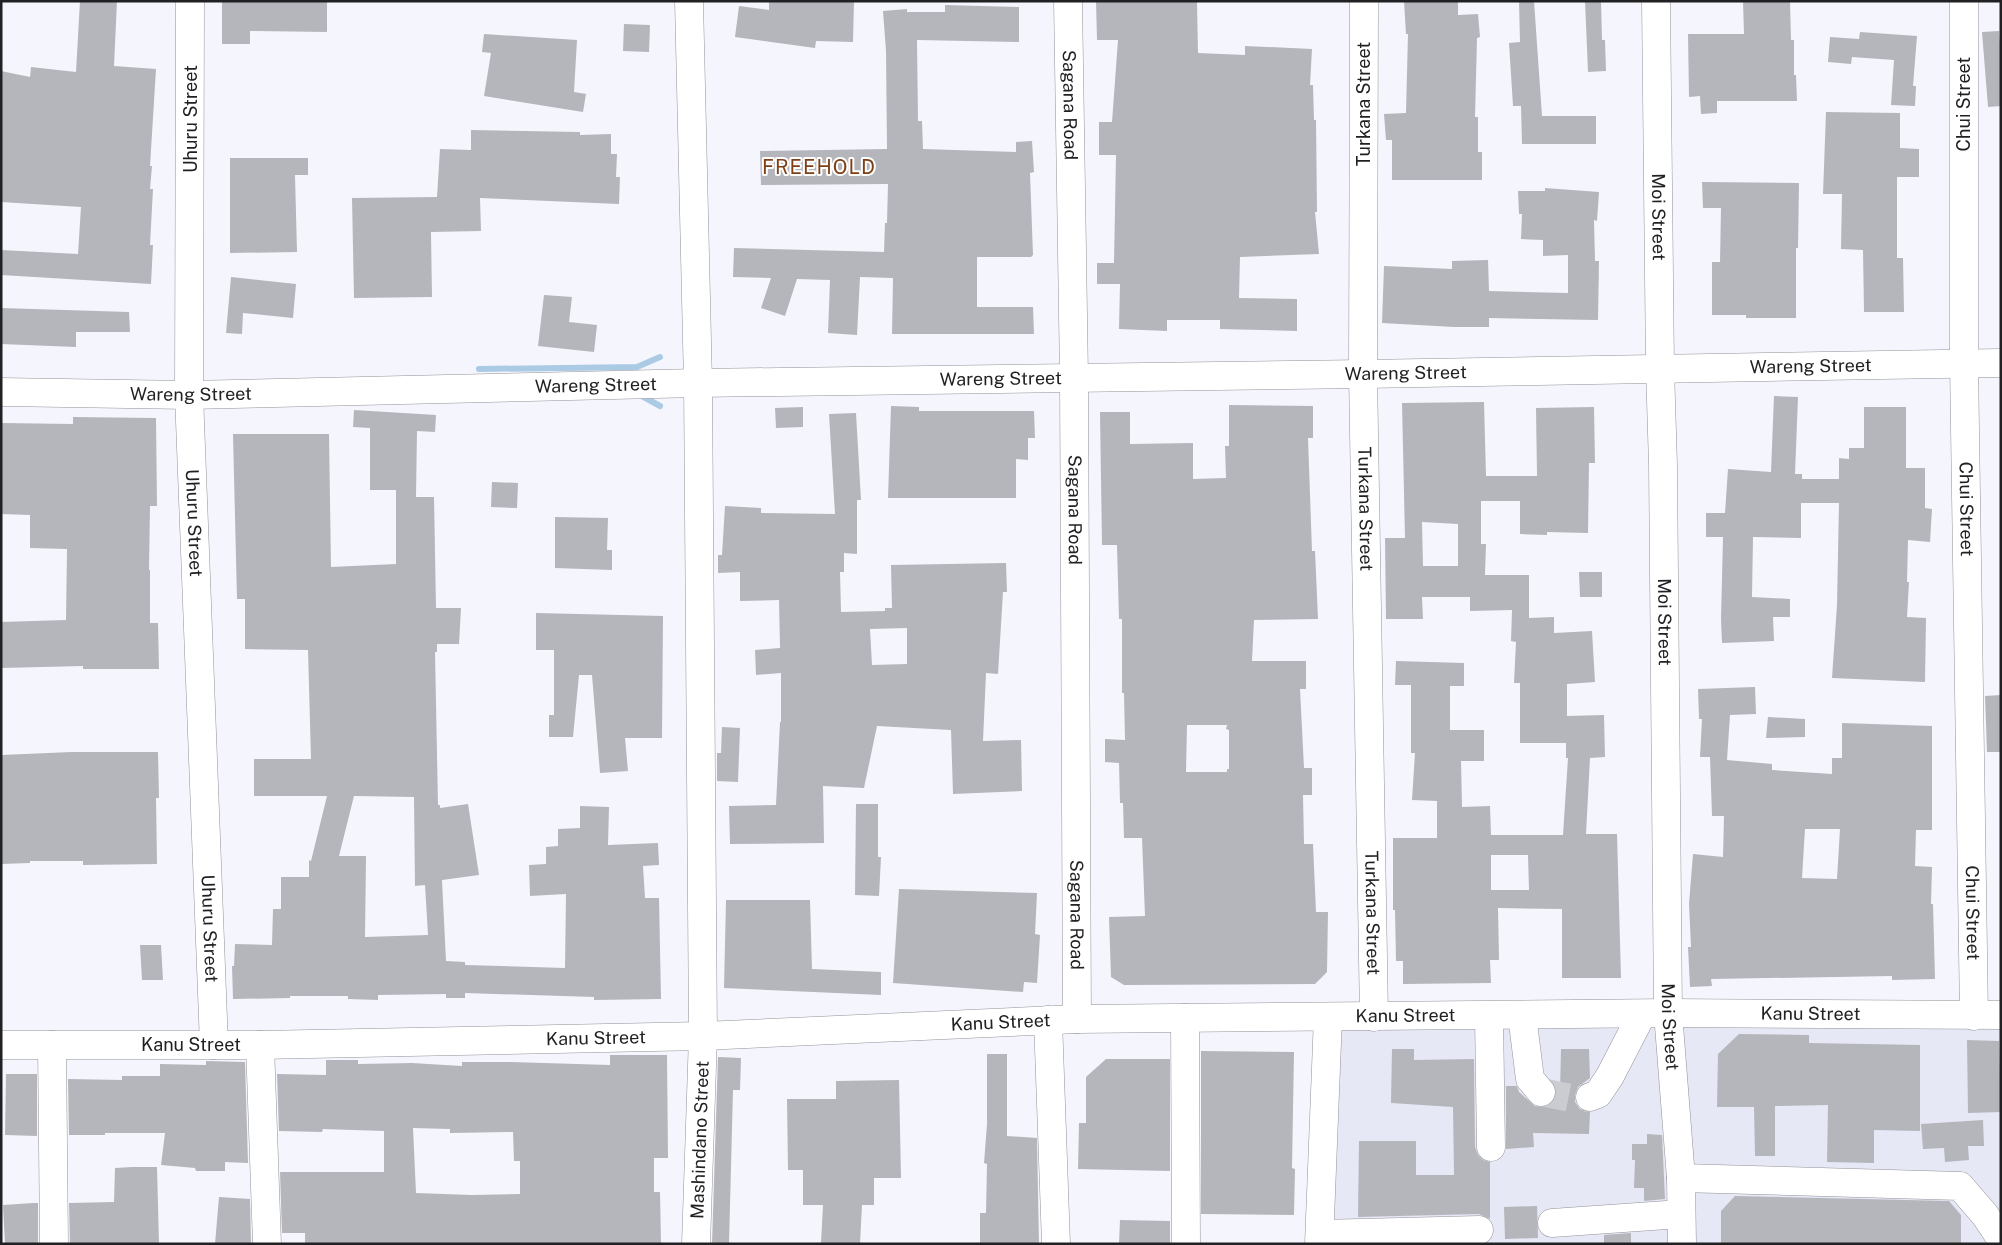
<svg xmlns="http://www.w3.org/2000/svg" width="2002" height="1245" viewBox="0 0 2002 1245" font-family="'Public Sans',sans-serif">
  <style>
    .built { fill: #e7e8f6 }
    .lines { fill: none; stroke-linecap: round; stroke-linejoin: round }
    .stream { stroke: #abcae4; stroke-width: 6 }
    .building { fill: #b5b5bc; fill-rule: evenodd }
    .minor-tunnel { stroke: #cbcbd2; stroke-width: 28; stroke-dasharray: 28 14; stroke-linecap: butt }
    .minor-casing { stroke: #929299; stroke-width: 29 }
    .minor { stroke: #fff; stroke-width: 28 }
    .labels { text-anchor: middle; stroke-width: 4; stroke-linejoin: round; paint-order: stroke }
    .street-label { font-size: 18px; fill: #212124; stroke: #fff }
    .quarter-label { font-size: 20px; letter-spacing: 1px; fill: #7e4016; stroke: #fff }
  </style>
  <rect width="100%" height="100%" fill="#f5f6fd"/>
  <path class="built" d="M2001,1010V1244H1335L1328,1017Z"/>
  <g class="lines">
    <g class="stream">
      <path d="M479,369L637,367L660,357"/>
      <path d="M640,395L660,406"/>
    </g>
  </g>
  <g class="building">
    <path d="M80,1H117L114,66L156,69L150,166H152L150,189H153L150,245H153L151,284L1,275V250L78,254L81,207L1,202V71L30,77L31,67L76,72Z"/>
    <path d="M222,1H327V32L250,31V44H222Z"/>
    <path d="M769,1H854L853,42L816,41L815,48L735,37L739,6L769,10Z"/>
    <path d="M1096,1H1197L1198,53L1245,55V46L1312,49L1310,85H1313L1314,120H1316L1317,212H1315L1319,254L1240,257L1239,298L1297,299V331L1220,329V320H1167V331L1119,329L1120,284H1097V263H1114L1116,155H1099V122H1112L1118,40H1097Z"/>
    <path d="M1404,1H1458V15L1478,14L1480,37L1477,38L1475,117H1478V152H1482V180H1392V140H1386L1384,114L1406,113L1408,34H1406Z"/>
    <path d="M1519,1H1534L1542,116H1596V144H1522L1521,106H1513L1509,43L1520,42Z"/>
    <path d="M1585,1H1601L1602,40H1605L1606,71L1588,72Z"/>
    <path d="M1743,1H1790L1791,40H1794V75H1796L1797,101H1717V113L1701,114L1700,96L1689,97L1688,34H1744Z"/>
    <path d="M945,5L1019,7V42L917,40L918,121H922L923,149L1016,152V142L1032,141L1034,172L1030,173L1033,255L1031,257H977V307H1033L1034,334H892L893,278L860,277L857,335L828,333L830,280L797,279L785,316L761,308L771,278L733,277L734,248L884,252L885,223H887L888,184L761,185L760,151L887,149L886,51L883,11L907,9V12H945Z"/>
    <path d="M624,24L650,25L649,52L623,51Z"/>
    <path d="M1999,31L2001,56V106L1988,107L1982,32Z"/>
    <path d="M1860,32L1917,36L1913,86H1916L1915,106L1891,105L1894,60L1852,57L1851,64L1828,62L1830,37L1859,39Z"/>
    <path d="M484,34L577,40L574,92L586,94L583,112L484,96L491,53L482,52Z"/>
    <path d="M1826,112L1900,113V148L1919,149V177H1897V258H1903L1904,312H1864L1863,250L1841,249L1842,194H1823Z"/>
    <path d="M471,130L580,132V135L611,134V154H617L616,177H620L619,204L480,198L481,231L431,232L432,297L354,298L352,198L437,197L440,149L471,150Z"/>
    <path d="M230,158H308V175H295L297,252L230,253Z"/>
    <path d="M1702,182L1799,183L1798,248H1796V318H1746V315H1712V262H1720L1721,208H1703Z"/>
    <path d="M1545,188L1599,192L1597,221L1594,220L1595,261H1599L1598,320L1489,318V327H1454L1382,323L1384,266L1452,269V261L1488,260L1489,291L1568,293V255L1543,256V240L1521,239L1522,214H1519L1518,191H1545Z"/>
    <path d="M231,277L296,284L293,318L243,313L242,334L226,333Z"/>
    <path d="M544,295L572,297L569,322L597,325L594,352L538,346Z"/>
    <path d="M1,308L129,312L130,332H76V347L1,344Z"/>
    <path d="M1774,396L1798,397L1795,474H1802V479H1839V458L1849,459V448H1864V407H1906V468H1925V508L1932,509L1930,542L1908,540L1907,582H1909L1907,617L1926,618L1925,682L1832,678L1837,605L1839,503H1801V538L1753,537L1752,597L1790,599V617H1773L1774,641L1722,643L1721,619L1723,537H1706V513H1725L1728,469L1771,472Z"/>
    <path d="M1484,402L1486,476H1537L1536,408L1594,407L1595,463H1589L1588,533L1547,532V535L1520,534V501H1481V544H1486L1485,575H1529V618L1554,617V633L1592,631L1595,682L1567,684V716L1604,715L1605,757L1590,758L1586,834H1617L1621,978H1562V909L1498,908L1499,960H1490L1491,983L1403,984V961H1396L1395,910H1393V838H1437V801L1412,800L1415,753H1411V685H1395L1396,661L1464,663V686H1450V730H1484V761H1461L1462,807L1490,806L1491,835H1563L1568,758H1566V743H1520V683H1514L1516,642L1511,641L1512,610L1470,611V597H1422L1423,619H1386L1385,538H1405L1402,403ZM1422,522L1458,524V566H1423ZM1491,855H1528L1529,890H1491Z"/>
    <path d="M1229,405L1313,406V438H1308L1312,551H1315L1318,619L1254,620L1252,661H1306V689H1300L1304,768H1312V795H1303L1304,844H1313L1316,912H1328L1327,972L1315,984L1124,985L1111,977L1109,917L1145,916L1142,838H1124L1123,803H1120L1119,763L1105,762V739L1125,740L1124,693H1122V619H1119L1117,545H1102L1100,412H1130V444L1193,443V479L1226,478L1225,446H1229ZM1187,725H1227L1226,729L1229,730V769H1227V772H1186Z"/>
    <path d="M891,406L919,407V411H1034L1035,438H1028V460L1016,459V498H888Z"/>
    <path d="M803,407V427L776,428L775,408Z"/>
    <path d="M354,410L436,415L435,432L417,431L416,497H434L436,608H461L459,644H437V652H435L438,805H440V808L468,804L479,875L442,880L446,961L465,962V965L565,968L566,894L530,896L529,865L546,864V847L558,846V829L580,828V806L609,807L608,845L658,843L659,865L643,866L645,898H659L661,999L594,1000V997L465,993V998H446V994L378,995V1000L348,999V996H290V998L233,999L232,966H234L235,944L272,945L273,909H281V877H309V860L311,861L327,796H254V759H311L308,650L245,649V599H237L233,434H329L331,567L396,564V490H370V428L353,427ZM354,796L414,797L415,886L425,885L428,935L365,937L366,856H339Z"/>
    <path d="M856,413L861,500H857V554L844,553V572H840L841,612L885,611V608H892L891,565L1006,563L1007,592H1003L998,674L986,673L983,741L1021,740L1022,791L953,794L951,730L877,726L864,788L823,786L824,843L730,844L729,806L776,805L780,722H781V673L756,675L755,650L780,648L779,600L740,601V572L718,573V555H722L725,506L761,508V513L835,514L829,414ZM907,628V664L872,665L870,629Z"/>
    <path d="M73,417L156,418L157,506H150L149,570H150V623H158L159,669H83V666L1,668V622L66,620L67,549L30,548V515L1,514V423L73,424Z"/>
    <path d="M492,482L518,483L517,508L491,507Z"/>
    <path d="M555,517L608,518L607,550H612V570L555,568Z"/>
    <path d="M1579,572H1602V597H1580Z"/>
    <path d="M536,613L663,616L662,738H625L628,771L600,773L592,675H579L573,737H549V715H554V650H536Z"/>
    <path d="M1755,687L1756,714L1730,715L1727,760L1772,764V770L1832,774V758H1842V723L1932,726V830H1916L1915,866L1932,867L1931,904H1933L1935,979L1892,980V976L1711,979L1712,986L1690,987L1688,947H1691L1689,904L1693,854L1723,857L1724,816H1712L1710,757H1700L1702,719H1699L1698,689ZM1805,829H1840L1837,879L1802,878Z"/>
    <path d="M2001,695V752H1987L1985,696Z"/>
    <path d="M1768,717L1805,719V737L1766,738Z"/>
    <path d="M722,727L740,728L738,782L717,781V753H721Z"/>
    <path d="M72,752H158L159,798H156L157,864L83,865V861H30V863L1,864V755Z"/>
    <path d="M856,804H878V857H881L879,896L855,895Z"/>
    <path d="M899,889L1037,893L1035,934L1040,935L1037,983L1024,982L1023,992L893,983Z"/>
    <path d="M726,900H810L812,969L881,972V995L724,988Z"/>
    <path d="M140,945H161L163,980H142Z"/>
    <path d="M1739,1034L1809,1035V1043L1920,1045V1131L1874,1130V1163L1827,1162L1828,1105L1775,1106V1156H1755L1754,1107H1717L1718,1054Z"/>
    <path d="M1967,1040L1999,1041L2001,1112L1968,1113Z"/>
    <path d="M1392,1049H1414V1060L1474,1059L1475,1147L1478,1155L1483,1160L1490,1162V1219L1479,1214L1358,1217L1359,1141H1416V1175H1454L1453,1107L1391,1103Z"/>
    <path d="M1561,1049H1589L1590,1078L1578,1087L1575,1095V1102L1580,1109L1590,1112L1589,1134L1533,1133L1534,1147L1506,1149V1086H1517L1519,1092L1535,1106L1543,1107L1551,1104L1555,1098L1556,1092H1560Z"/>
    <path d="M1201,1051L1294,1052L1292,1168L1295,1169L1294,1215L1201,1214Z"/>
    <path d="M987,1054H1007V1136L1037,1138L1039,1244H980V1213H986L987,1164L984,1163L987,1124Z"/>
    <path d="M610,1055H667L668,1158H654V1192H660L661,1244H305V1233H282L280,1172H384V1131L323,1129L322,1132L279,1131L277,1074L326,1075V1060H358V1064L412,1063L462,1066V1062H511L610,1065ZM413,1128L450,1129V1133L513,1132L514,1161H520V1194L472,1195L416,1193Z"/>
    <path d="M718,1057L741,1058L740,1090H733L729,1244H712Z"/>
    <path d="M1106,1059H1170V1171L1078,1169L1079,1123H1086V1077Z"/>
    <path d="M206,1061L245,1062L248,1163L225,1162V1171H196L195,1168L161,1165L165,1133H105V1135H69L68,1079L122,1080V1076H160V1064L206,1065Z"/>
    <path d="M6,1074H37V1136L5,1135Z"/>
    <path d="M899,1080L901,1178H874V1205H862L860,1244L821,1243L823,1205H803V1170H788L787,1099H836V1081Z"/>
    <path d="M1983,1120L1984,1146H1968L1969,1160L1945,1162L1944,1148L1923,1149L1921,1124Z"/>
    <path d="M1647,1134L1662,1135L1665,1199L1644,1201V1188H1634L1635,1160H1632V1144H1647Z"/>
    <path d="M132,1167H157L159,1244H70L69,1203L114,1202L115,1168Z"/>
    <path d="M1735,1196L1949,1201L1961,1215V1244H1721V1211Z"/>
    <path d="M219,1197L250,1199L251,1244H215Z"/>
    <path d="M33,1203H38V1244H5L3,1205Z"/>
    <path d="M1537,1206L1538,1238L1505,1239L1504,1207Z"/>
    <path d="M1120,1220L1170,1221V1244H1119Z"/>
    <path d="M1631,1233V1244H1604V1235Z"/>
  </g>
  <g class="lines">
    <path class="minor-tunnel" d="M1541,1092L1576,1099L1590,1097"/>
    <g class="minor-casing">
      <g id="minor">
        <path id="s1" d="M190,1L189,395L214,1045"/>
        <path d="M689,1L698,383L703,1036L696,1244"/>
        <path id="s2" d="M1068,1L1074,377L1077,1019"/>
        <path id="s3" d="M1364,1L1363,374L1374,1017"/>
        <path id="s4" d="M1656,1L1660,368L1663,465L1668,1013L1681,1178L1682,1244"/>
        <path id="s5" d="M1964,1V364L1974,1016"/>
        <path id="s6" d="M1,392L189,395L698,383L1363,374L2001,363"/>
        <path d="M1522,1015L1530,1079L1541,1092"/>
        <path d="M1489,1016L1491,1147"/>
        <path d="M1185,1018L1186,1244"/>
        <path d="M1048,1020L1056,1244"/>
        <path id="s7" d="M1,1045H260L703,1036L1077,1019L1668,1013L2001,1015"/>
        <path d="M52,1045L54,1244"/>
        <path d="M260,1045L267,1244"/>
        <path d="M1590,1097L1598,1094L1610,1076L1642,1014"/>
        <path d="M1681,1178L1960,1186L1985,1215L2001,1239"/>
        <path d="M1552,1223L1681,1214"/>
        <path d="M1320,1234L1479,1230"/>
        <path d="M1319,1244L1328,1017"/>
      </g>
    </g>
    <use href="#minor" class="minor"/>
  </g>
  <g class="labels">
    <g class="street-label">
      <text transform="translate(1364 104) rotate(-90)" y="6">Turkana Street</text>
      <text transform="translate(1964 104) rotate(-90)" y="6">Chui Street</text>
      <text dy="6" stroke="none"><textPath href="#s2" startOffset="104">Sagana Road</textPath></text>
      <text transform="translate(191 119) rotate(-90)" y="6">Uhuru Street</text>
      <text dy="6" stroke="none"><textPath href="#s4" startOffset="216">Moi Street</textPath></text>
      <text dy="6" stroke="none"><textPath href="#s6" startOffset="1810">Wareng Street</textPath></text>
      <text dy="6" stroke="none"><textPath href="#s6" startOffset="1405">Wareng Street</textPath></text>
      <text dy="6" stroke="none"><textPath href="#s6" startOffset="1000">Wareng Street</textPath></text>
      <text dy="6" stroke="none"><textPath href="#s6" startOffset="595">Wareng Street</textPath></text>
      <text dy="6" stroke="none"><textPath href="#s6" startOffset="190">Wareng Street</textPath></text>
      <text dy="6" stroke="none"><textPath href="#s3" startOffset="508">Turkana Street</textPath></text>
      <text dy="6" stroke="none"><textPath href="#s5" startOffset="508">Chui Street</textPath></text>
      <text dy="6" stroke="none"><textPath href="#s2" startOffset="509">Sagana Road</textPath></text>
      <text dy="6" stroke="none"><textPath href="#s1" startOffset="522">Uhuru Street</textPath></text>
      <text dy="6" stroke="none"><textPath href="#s4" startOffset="621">Moi Street</textPath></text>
      <text dy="6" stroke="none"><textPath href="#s3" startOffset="912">Turkana Street</textPath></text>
      <text dy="6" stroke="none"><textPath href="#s5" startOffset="912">Chui Street</textPath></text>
      <text dy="6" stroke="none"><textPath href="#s2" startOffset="914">Sagana Road</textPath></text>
      <text dy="6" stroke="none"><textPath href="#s1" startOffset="928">Uhuru Street</textPath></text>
      <text dy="6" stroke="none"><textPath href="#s7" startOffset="1810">Kanu Street</textPath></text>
      <text dy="6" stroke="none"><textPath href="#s7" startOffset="1405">Kanu Street</textPath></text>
      <text dy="6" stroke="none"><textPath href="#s7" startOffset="1000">Kanu Street</textPath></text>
      <text dy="6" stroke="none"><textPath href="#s4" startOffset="1026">Moi Street</textPath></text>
      <text dy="6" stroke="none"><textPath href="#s7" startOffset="595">Kanu Street</textPath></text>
      <text dy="6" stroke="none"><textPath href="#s7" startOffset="190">Kanu Street</textPath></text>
      <text transform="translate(700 1140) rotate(-88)" y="6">Mashindano Street</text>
    </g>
    <g class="quarter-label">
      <text x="819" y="174">FREEHOLD</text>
    </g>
  </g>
  <rect width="2002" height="1245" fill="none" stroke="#212124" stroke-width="5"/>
</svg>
